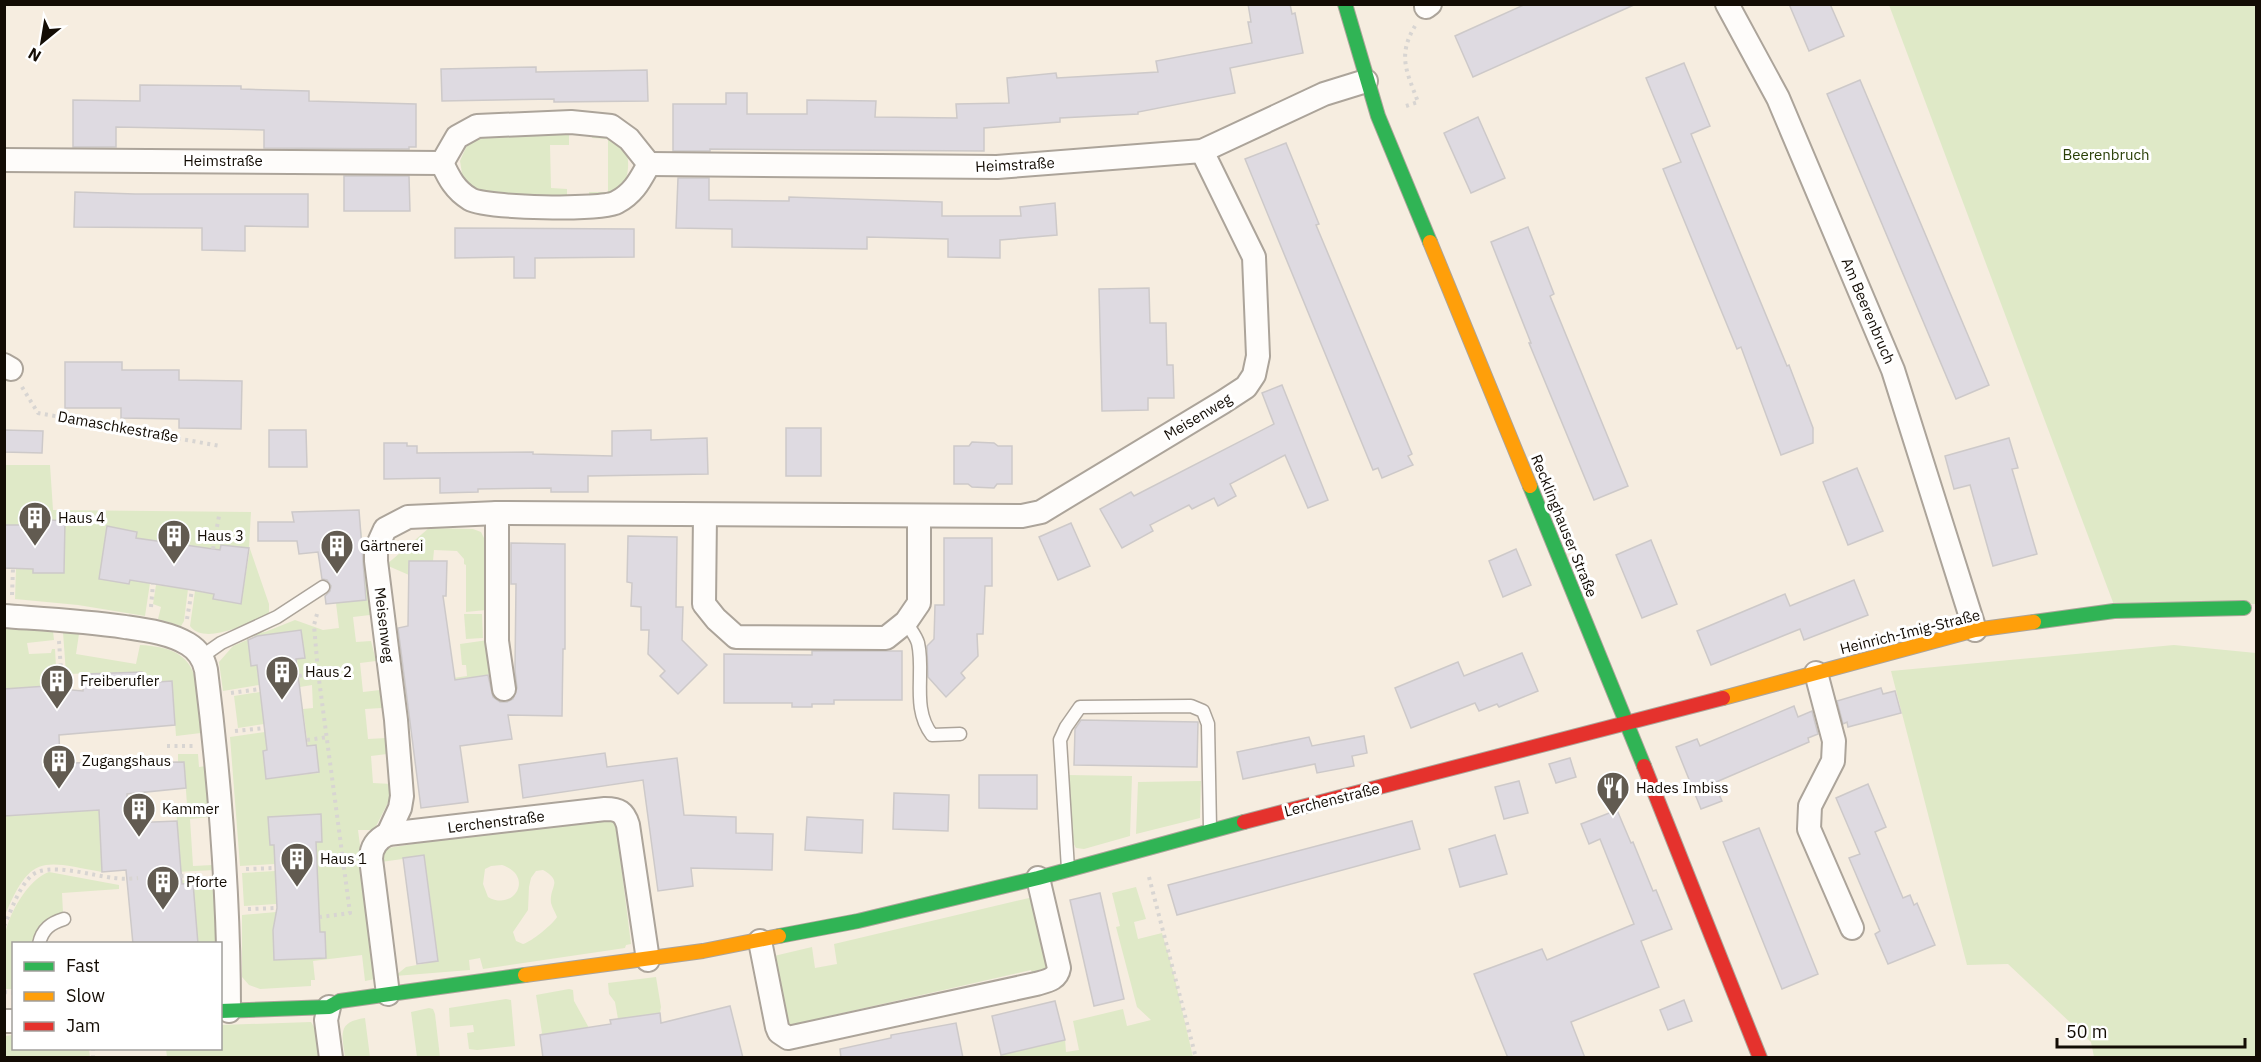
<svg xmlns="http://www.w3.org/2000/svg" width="2261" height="1062" viewBox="0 0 2261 1062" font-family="'IBM Plex Sans',sans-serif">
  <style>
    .green { fill: #dfe9c7; fill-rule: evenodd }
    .building { fill: #dedae1; stroke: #cdc9c9; stroke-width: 1.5 }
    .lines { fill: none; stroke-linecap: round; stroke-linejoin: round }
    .lane-casing { stroke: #aca49a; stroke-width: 15 }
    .street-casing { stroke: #aca49a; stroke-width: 26 }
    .fast-casing { stroke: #aca49a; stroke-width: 16 }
    .slow-casing { stroke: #aca49a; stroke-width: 16 }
    .jam-casing { stroke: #aca49a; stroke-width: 16 }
    .path { stroke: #d8d5d2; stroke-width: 4; stroke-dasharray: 3 4.5; stroke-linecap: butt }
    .lane { stroke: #fefcfa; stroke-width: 12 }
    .street { stroke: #fefcfa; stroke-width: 22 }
    .fast { stroke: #30b455; stroke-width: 14 }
    .slow { stroke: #ff9f0a; stroke-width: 14 }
    .jam { stroke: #e5322d; stroke-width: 14 }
    .labels { text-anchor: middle; stroke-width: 6; stroke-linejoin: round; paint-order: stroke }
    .park-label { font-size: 15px; fill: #2a3f07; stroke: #fff }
    .street-label { font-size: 15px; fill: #130c04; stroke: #fff }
    .poi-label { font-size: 15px; fill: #130c04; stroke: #fff; text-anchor: start }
  </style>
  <rect width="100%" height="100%" fill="#f6ede0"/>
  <g class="green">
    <path d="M1889,5H2256V604L2114,605Z"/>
    <path d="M569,132V145H550L551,188L567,189V197H483L463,180L460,161L467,145L480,135Z"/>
    <path d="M592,135C604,135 614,135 622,145C633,157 629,188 613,195C606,198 596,197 589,198V192H608V139L592,138Z"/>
    <path d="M5,465H50L53,510L251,512L249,548L221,545L220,550L136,538L137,532L107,526L99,579L129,584L130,580L150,583L145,616L78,605L15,599L16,569H33V573H64L65,521L35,519L34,525H5Z"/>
    <path d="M359,510L370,615L353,617L356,642L371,641L376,661L360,663L363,692L380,690L382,708L365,709L368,739L386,738L387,754L371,756L373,783L392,784L393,793L374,830H358L377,976L375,979L365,981L362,955L313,961L315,980H311V986L260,989L249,985L242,977V915L276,912L278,929L273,930L274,960L326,958L325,932H320L316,842L322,841L321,815L269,817L270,845H274L275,864L240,866L230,737L265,732L267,750L263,751L266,778L319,773L316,745L308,746L303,709L313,708L312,685L300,687L297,659L305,658L301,631L248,637L251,665H257L259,685L223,691L219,662L233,646L247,640V635L265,632L295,620L323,630L339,628L336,603L366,600Z"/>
    <path d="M429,528L473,529L481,532L485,540L486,610L466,612V565L464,564V559L457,551L434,550L433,561H409V575L386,565Z"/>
    <path d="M250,549L269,604V612L267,615C248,623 205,646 190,626L195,591L214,594L213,599L241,603Z"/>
    <path d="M156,585L188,589L184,621L181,626L158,619L161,607L153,604Z"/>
    <path d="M464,614H482L483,638L466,639Z"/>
    <path d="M5,627L53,631L54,640L27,643L29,654L51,653L52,649H55L57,685L5,689Z"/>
    <path d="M63,632L79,634L76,654L136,664L140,645C204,648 196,682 201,733L176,736L172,681L142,683V672L66,674Z"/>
    <path d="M488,640L491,674L476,677L478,693L494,691L496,704L426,682L467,676L466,665H462L460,644Z"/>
    <path d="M2174,645L2256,653V1057H2094L2091,1042L2008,964L1967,965L1891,671Z"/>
    <path d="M260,692L264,724L238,728L234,696Z"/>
    <path d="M178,754H198L199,767L206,766L210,817L190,819L193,866L213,865L214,870L158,873L180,866L176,807L187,805L184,762H178Z"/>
    <path d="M1068,775L1132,776L1130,836L1084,849L1076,848L1071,839L1070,830Z"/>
    <path d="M1201,781L1200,818L1136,834L1138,782Z"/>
    <path d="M99,810L102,872C43,861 31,853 5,915V816Z"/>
    <path d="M605,819L615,823L617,832L631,944L626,945L625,948L483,969L480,958L469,960L470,970L395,976L406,967L438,961L424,856L381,862L385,851L388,848L432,841ZM502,865C535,876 514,912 488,897L483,884L485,869L491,866ZM543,870C564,882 549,886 551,903C552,907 555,912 557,917C553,924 531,942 523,944L516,941L513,932L528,910L529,887L531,878L536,871Z"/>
    <path d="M275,871L276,904L244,906L242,873Z"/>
    <path d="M49,872L119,885V889L62,893L63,913C47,917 36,925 33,943L14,944L13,989H5C5,972 2,953 5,936C7,916 29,878 49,872Z"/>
    <path d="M214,878L216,943H198L193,884L159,886L158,882Z"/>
    <path d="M1136,887L1146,919L1134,922L1138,939L1162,933L1173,971L1193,1057L1002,1058L1001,1055L1065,1039L1066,1052L1079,1050L1073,1021L1123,1009L1127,1026L1151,1020L1137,1007L1116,927L1120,926L1112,893Z"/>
    <path d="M1029,898L1033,899L1049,964L1048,970L1034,979L1031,970L799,1023L800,1032L788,1027L774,956L812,947L815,968L837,964L834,944Z"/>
    <path d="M656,977L661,1007L660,1013L618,1019L615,1002L609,994L608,983Z"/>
    <path d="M569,989L573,990L574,1001L589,1028L540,1035L542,1033L536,995Z"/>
    <path d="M506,999L511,1000L515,1046L477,1050L469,1049L467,1033L474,1032L473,1025L450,1027L449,1008Z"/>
    <path d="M429,1008L433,1009L435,1014L440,1057H417L411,1012Z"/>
    <path d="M365,1018L370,1057H345C342,1034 337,1022 365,1018Z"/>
    <path d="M311,1022L317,1032L321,1057H167L166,1049L220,1048L221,1025Z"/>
    <path d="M13,1035L14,1048L89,1049L90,1057H5V1036Z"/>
  </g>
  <g class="building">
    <path d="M1248,4H1290L1292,14L1295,13L1303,53L1230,68L1235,93L1138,112V114L1060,118V122L984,128V151L710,149V151H673V104H726V93H747V114H807V100L876,101L875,117L957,118L956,104L1009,103L1007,78L1056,73L1057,78L1158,72L1156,61L1252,43L1248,22H1251Z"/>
    <path d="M1526,4H1636L1473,77L1455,36Z"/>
    <path d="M1789,4H1830L1844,36L1809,51Z"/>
    <path d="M1684,63L1710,126L1691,134L1787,366L1789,365L1813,428V443L1781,455L1741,347L1737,349L1663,169L1681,162L1646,78Z"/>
    <path d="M536,67V72L647,70L648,101L554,102V99L442,101L441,69Z"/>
    <path d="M1860,80L1989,385L1956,399L1827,94Z"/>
    <path d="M140,85L241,86V89L309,91V101L416,104V147H409V149L264,148V130L116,127V147H73V100L140,101Z"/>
    <path d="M1478,117L1505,178L1471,193L1444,133Z"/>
    <path d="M1286,143L1319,224L1316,225L1412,454L1408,456L1413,465L1382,478L1378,468L1373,470L1245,159Z"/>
    <path d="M344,176H409L410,211H344Z"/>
    <path d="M678,178H709V200L789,201V197L942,202V216H1021L1020,207L1055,203L1057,235L1000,240V258L948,257V239L867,237V249L732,247V229L676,228Z"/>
    <path d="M75,192L135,194H308V227L245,226V251L202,250V228L74,227Z"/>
    <path d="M1528,227L1554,294L1550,296L1628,486L1594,500L1529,343H1531L1491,242Z"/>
    <path d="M455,228L634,229V257L535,258V278H514V257L455,258Z"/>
    <path d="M1149,288L1150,323H1166L1167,365H1173L1174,398H1148V410L1102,411L1099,289Z"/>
    <path d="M65,362H122V370H179V380L242,381L241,429L179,428V419L121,418V408H65Z"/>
    <path d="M1282,385L1328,500L1308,508L1285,455L1230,484L1236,496L1218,506L1214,498L1192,509L1189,505L1150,525L1153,531L1122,548L1100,509L1131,492L1134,496L1274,424L1262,393Z"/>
    <rect x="786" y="428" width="35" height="48"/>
    <path d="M4,430L43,431L42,453L4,452Z"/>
    <path d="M269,430H306L307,467H269Z"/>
    <path d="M651,430V440L707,438L708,474L588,476V492H551V488L478,489V492L440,493V478L384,479V443H407V446H417V453L533,452V454L612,456V431Z"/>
    <path d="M2009,438L2018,468L2012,469L2037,554L1993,566L1970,485L1954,489L1945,456Z"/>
    <path d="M972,442L994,443L998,446H1012V484H997L994,488L972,487L968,484H954V446H969Z"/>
    <path d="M1857,468L1883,531L1848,545L1823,482Z"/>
    <path d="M359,510L366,600L326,604L325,596L330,591L331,586L327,580L322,579L318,552L299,554L297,541H258V522H294L292,512Z"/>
    <path d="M35,519L65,521L64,573H33V569L4,568V525H34Z"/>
    <path d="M1071,523L1090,566L1058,580L1039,537Z"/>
    <path d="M107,526L137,532L136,538L220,550L221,545L249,548L241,604L213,599L214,594L192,590L130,580L129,584L99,579Z"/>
    <path d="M628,536L677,537L676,607H683L682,640L707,665L678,694L660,676L665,671L648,654L649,630H641V607L631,606L632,583L627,582Z"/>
    <path d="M944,538H992V586H985L983,634H977L978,656L961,673L965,678L946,697L928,677L927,646L934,639L935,605H944Z"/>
    <path d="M1651,540L1677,604L1642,618L1616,555Z"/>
    <path d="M511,543L565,544V649H563L562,716L508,715L512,739L460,746L468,802L421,808L398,628L408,626L409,561H447L446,596H443L455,680L488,675L493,697L500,702H507L513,699L517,688L515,670L516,584H511Z"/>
    <path d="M1516,549L1531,585L1503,597L1489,561Z"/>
    <path d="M1854,580L1868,615L1804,640L1800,629L1711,665L1697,631L1785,594L1790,606Z"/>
    <path d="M301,630L305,658L296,659L307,746L316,745L319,772L266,779L263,751L267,750L257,665L251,666L248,640L257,636Z"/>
    <path d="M812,651H902V700H834V704H812V707H792V703H724V654L812,655Z"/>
    <path d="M1522,653L1538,691L1499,707L1497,704L1479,711L1475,703L1411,728L1395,688L1458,662L1464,676Z"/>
    <path d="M142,672V683L172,681L175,725L59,735L60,763L184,762L186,788L127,794L129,823L177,821L182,884L193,883L198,944H133L126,870L102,872L99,810L4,816V689L61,685V689L83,691L85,674Z"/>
    <path d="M1881,688L1883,694L1895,691L1901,713L1848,727L1847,722L1843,724L1837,701Z"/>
    <path d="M1794,706L1798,717L1812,711L1818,734L1808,738L1809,742L1714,783L1722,801L1701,809L1676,747L1697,739L1700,746Z"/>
    <path d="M1081,720L1198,722L1197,767L1074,765L1075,729Z"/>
    <path d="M1364,736L1367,753L1352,756L1354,766L1317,773L1315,764L1243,779L1237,752L1309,737L1312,746Z"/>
    <path d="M605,753L607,767L677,758L684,815L736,817V833L773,834L772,870L691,868L693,886L658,891L643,780L523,798L519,765Z"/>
    <path d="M1570,758L1576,777L1556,783L1549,764Z"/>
    <path d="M979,775H1037V809L979,808Z"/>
    <path d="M1519,781L1528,813L1504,819L1495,787Z"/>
    <path d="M1868,784L1886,827L1875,832L1903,898L1910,895L1914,905L1917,903L1935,945L1888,964L1875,934L1880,931L1849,858L1860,854L1836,798Z"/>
    <path d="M894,793L949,795L948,831L893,829Z"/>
    <path d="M1617,810L1631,843L1633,842L1653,891L1656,890L1672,929L1641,941L1659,987L1571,1022L1585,1058H1508L1474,974L1542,949L1547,960L1634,924L1600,839L1589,844L1581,824Z"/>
    <path d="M321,814L322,842H316L320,932H325L326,958L274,960L273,930L277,908L274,845H270L268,817Z"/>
    <path d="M807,817L863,820L862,853L805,850Z"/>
    <path d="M1412,821L1420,849L1177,915L1168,885Z"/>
    <path d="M1759,828L1818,974L1782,989L1723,842Z"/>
    <path d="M1495,835L1507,874L1460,887L1449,849Z"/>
    <path d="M424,855L438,961L417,964L403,858Z"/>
    <path d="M1100,893L1124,999L1094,1006L1070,900Z"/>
    <path d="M1684,1000L1692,1021L1668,1030L1660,1010Z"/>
    <path d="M1055,1001L1065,1040L1001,1055L992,1016Z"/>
    <path d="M730,1006L743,1058H543L540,1035L611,1024L610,1020L660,1013L661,1023Z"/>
    <path d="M956,1023L963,1058H841L840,1049L891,1038V1035Z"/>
  </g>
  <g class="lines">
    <g class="lane-casing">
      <g id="lane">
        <path d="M906,622C910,629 916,636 918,643C925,673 911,708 932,735L960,734"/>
        <path d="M201,657L221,643L277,617L323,587"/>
        <path d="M1068,869L1060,740L1066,727L1080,707L1191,706L1203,711L1208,724L1210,828"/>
        <path d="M39,944C42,929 51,923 64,919"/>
      </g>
    </g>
    <g class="street-casing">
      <g id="street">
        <path d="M1727,4L1778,98L1893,370L1975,630"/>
        <path d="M1426,7L1430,4"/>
        <path d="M4,160L442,163"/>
        <path d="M442,163C449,178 455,190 470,199C485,208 602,211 617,202C634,193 640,180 649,164"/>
        <path d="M442,163L457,137L477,126L571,122L611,126L629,139L649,164"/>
        <path d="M649,164L997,167L1202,151L1324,94L1366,81"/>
        <path d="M4,365L11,369"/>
        <path d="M497,513V641L504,689"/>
        <path d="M705,515L704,604L716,619L736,637L886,638L906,622L919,603V516"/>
        <path d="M4,616C45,619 85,621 125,627C146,630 170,633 188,644C198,650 204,660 206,670C220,783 229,897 229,1011"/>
        <path d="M1816,673L1834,741L1833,761L1810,806L1809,829L1852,928"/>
        <path d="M388,834L400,808L402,796L396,720L376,561V549L385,529L408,517L497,513L1022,516L1041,512L1223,402L1246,387L1254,375L1258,356L1254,257L1202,151"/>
        <path d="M760,941L777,1027L779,1032L788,1038L1036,984C1046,981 1057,980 1059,968L1038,878"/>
        <path d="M388,994L371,859C371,847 377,839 388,834L605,809C619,809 624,812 628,825L648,960"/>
        <path d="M329,1007L326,1020L331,1058"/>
        <path d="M4,1021H14"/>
      </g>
    </g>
    <g class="fast-casing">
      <g id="fast">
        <path d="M1345,4L1378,116L1430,242"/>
        <path d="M1530,486L1644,766"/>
        <path d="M2034,622L2114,611L2244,608"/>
        <path d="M779,936L858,921L1038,878L1244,822"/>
        <path d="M220,1011L329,1007L340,1001L525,975"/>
      </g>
    </g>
    <g class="slow-casing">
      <g id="slow">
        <path d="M1430,242L1530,486"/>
        <path d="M1723,698L1975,630L2034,622"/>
        <path d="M525,975L703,951L779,936"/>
      </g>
    </g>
    <g class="jam-casing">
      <g id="jam">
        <path d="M1644,766L1760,1058"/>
        <path d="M1244,822L1723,698"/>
      </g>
    </g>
    <g class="path">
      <path d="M1406,106L1418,102C1407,72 1397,56 1415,26"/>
      <path d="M22,387L38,413L220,446"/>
      <path d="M213,549L219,516"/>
      <path d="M12,595L13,568"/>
      <path d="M151,607L153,584"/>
      <path d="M317,614L314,625L318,672L350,913L320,917"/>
      <path d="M187,619L192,590"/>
      <path d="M59,641L62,685"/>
      <path d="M299,676L318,672"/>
      <path d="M231,693L260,689"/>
      <path d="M235,731L265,728"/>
      <path d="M307,740L328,737"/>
      <path d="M167,746H193"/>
      <path d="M246,869L275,868"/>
      <path d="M158,877L203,875"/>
      <path d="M1149,877L1196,1058"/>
      <path d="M248,909L277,908"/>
      <path d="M4,926C12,909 18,889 31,876C47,861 93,876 114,878C122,879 130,879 138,878"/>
      <path d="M4,992L14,993"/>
      <path d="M93,1048V1058"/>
    </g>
    <use href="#lane" class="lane"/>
    <use href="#street" class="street"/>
    <use href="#fast" class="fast"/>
    <use href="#slow" class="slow"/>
    <use href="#jam" class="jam"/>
  </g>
  <defs>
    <g id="building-pin" transform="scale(1.725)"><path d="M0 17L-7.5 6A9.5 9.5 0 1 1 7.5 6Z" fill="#625b51" stroke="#fff"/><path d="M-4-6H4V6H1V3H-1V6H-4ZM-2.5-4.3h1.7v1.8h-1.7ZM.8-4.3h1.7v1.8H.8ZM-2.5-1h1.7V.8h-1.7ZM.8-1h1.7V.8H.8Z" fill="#fff"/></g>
    <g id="restaurant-pin" transform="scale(1.725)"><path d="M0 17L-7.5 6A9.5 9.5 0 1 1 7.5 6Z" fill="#625b51" stroke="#fff"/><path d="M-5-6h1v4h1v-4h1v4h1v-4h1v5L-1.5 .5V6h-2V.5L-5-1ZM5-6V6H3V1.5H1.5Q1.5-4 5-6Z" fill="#fff"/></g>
  </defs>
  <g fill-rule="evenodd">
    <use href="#building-pin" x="35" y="518"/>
    <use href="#building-pin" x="174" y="536"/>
    <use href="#building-pin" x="337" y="546"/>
    <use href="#building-pin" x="282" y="672"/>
    <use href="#building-pin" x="57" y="681"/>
    <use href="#building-pin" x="59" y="761"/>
    <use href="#restaurant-pin" x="1613" y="788"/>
    <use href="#building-pin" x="139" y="809"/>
    <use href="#building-pin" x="297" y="859"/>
    <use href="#building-pin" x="163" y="882"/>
  </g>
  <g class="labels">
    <g class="park-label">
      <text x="2106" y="160">Beerenbruch</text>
    </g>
    <g class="street-label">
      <text x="223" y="166">Heimstraße</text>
      <text transform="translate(1015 165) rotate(-3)" y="5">Heimstraße</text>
      <text transform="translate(1868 311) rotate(67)" y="5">Am Beerenbruch</text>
      <text transform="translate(1198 417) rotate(-31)" y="5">Meisenweg</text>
      <text transform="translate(118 427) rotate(10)" y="5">Damaschkestraße</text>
      <text transform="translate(1564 526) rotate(68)" y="5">Recklinghauser Straße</text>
      <text transform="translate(384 625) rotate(83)" y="5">Meisenweg</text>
      <text transform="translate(1910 632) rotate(-14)" y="5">Heinrich-Imig-Straße</text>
      <text transform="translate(1332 800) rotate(-14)" y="5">Lerchenstraße</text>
      <text transform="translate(496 822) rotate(-7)" y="5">Lerchenstraße</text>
    </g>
    <g class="poi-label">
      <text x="58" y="523">Haus 4</text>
      <text x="197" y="541">Haus 3</text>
      <text x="360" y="551">Gärtnerei</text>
      <text x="305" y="677">Haus 2</text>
      <text x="80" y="686">Freiberufler</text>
      <text x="82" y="766">Zugangshaus</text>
      <text x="1636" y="793">Hades Imbiss</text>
      <text x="162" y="814">Kammer</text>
      <text x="320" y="864">Haus 1</text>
      <text x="186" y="887">Pforte</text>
    </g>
  </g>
  <rect width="2261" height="1062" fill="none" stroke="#130c04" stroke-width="12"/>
  <rect x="12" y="942" width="210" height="108" fill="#ffffff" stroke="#a19e9b" stroke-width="1.5"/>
  <rect x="24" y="962" width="30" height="9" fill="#30b455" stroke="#a19e9b" stroke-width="1.5"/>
  <text x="66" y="972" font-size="18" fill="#130c04">Fast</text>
  <rect x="24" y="992" width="30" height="9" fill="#ff9f0a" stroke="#a19e9b" stroke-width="1.5"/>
  <text x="66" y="1002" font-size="18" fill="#130c04">Slow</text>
  <rect x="24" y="1022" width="30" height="9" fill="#e5322d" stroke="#a19e9b" stroke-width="1.5"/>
  <text x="66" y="1032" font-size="18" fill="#130c04">Jam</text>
  <g transform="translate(42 42) rotate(210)" stroke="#ffffff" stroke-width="4.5" paint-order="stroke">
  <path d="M0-4.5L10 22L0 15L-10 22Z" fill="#130c04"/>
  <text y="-9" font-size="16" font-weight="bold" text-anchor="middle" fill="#130c04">N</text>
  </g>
  <path d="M2057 1038v9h188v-9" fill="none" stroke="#130c04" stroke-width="3"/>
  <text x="2066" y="1038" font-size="18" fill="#130c04" stroke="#ffffff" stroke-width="4.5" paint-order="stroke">50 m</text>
</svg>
